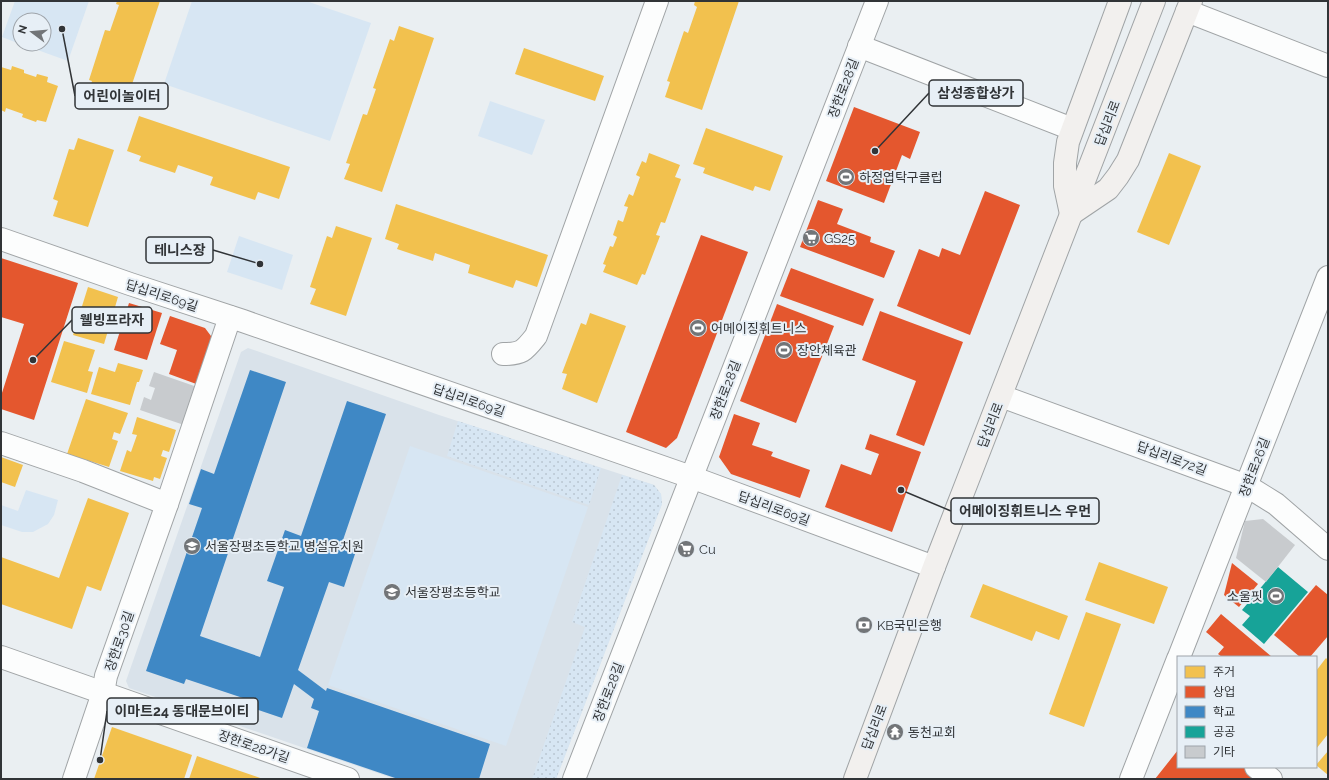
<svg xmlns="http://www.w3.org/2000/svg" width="1329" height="780" viewBox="0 0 1329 780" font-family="Raleway,'Noto Sans KR',sans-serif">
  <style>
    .built { fill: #d9e2ea }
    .park { fill: #d7e6f3 }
    .garden { fill: url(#garden-dots) }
    .homes { fill: #f2c14e }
    .shops { fill: #e4572e }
    .schools { fill: #3f88c5 }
    .public { fill: #17a398 }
    .building { fill: #c8cbce }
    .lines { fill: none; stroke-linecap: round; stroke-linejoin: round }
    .street-casing { stroke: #a0a4a6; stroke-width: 24 }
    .secondary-casing { stroke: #a0a4a6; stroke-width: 24 }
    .street { stroke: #fcfdfd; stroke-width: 22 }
    .secondary { stroke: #f2f0ee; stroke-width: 22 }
    .labels { text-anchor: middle; stroke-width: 4; stroke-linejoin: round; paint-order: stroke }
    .street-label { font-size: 13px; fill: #313437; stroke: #e7eff6 }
    .poi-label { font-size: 13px; fill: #313437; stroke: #e7eff6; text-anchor: start }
    .leader { fill: none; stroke: #313437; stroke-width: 1.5 }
    .callout-dot { fill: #313437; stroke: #e7eff6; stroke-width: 1.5 }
    .callout { fill: #e7eff6; stroke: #313437; stroke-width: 1.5 }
    .callout-label { font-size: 14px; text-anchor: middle; font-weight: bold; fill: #313437 }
  </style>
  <defs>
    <pattern id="garden-dots" width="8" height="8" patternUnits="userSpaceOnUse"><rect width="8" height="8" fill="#d7e6f3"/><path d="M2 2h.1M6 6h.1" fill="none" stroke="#b9c6d1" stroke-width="1.8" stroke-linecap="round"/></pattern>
  </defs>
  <rect width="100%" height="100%" fill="#eaeff2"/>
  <path class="built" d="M248,348L439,415L654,485L661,494L662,504L556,779H395L129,688L126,681L241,352Z"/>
  <g class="park">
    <path d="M15,1H89L68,61L21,44H44V20H20V44L2,37Z"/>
    <path d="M192,1H306L371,23L330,141L164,84Z"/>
    <path d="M490,101L545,120L532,155L478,136Z"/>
    <path d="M239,236L293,255L282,290L227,272Z"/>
    <path d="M410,446L588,507L506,746L328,685Z"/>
    <path d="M26,490L58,500L54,515L48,524L33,532H22L1,525V505L18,511Z"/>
  </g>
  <g class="garden">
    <path d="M458,421L601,468L589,505L447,456Z"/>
    <path d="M622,475L654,485L661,494L662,504L556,779H532L585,627L572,622Z"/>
  </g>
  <g class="homes">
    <path d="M117,1H160L124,108L87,96L92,81L89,80L105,30L110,31L119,5L116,4Z"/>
    <path d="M695,1H739L702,110L665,97L670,82L667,81L684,31L688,33L697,7L694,5Z"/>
    <path d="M399,26L434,38L382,192L344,179L350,164L346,163L363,114L367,115L376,89L373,88L390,39L394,41Z"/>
    <path d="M524,48L604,76L595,101L515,74Z"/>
    <path d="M12,66L24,70V73L36,77L37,74L48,77L47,82L58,86L46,122L37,120L36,122L22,117L23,114L6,108L5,112L1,110V67L11,70Z"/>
    <path d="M139,116L290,167L279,199L258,192L255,200L210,185L213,177L178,165L175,173L139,161L141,156L127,151Z"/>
    <path d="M706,128L783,156L770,191L755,186L753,191L703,173L705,168L693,164Z"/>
    <path d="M78,138L114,150L88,227L53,216L58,201L53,199L69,149L74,150Z"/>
    <path d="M649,153L680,165L675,177L681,179L665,223L661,222L656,235L660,236L645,275L642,274L637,285L603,272L606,265L603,264L610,246L613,247L617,237L613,235L618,220L623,222L628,207L624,206L629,194L633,196L640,177L636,175L642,161L646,163Z"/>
    <path d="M1169,153L1201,166L1169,245L1137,232Z"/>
    <path d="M396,204L548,255L537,287L516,280L513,288L468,273L470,265L435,253L433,261L397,249L399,244L385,239Z"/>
    <path d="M336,226L372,238L346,316L310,304L316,289L310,287L327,236L332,238Z"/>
    <path d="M88,287L118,297L104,344L73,335Z"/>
    <path d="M590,313L626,326L597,403L562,389L567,374L562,373L581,323L586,325Z"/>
    <path d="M64,341L95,350L88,371L93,372L87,393L51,382Z"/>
    <path d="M118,363L143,370L139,382H137L130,405L91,394L99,367L115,372Z"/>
    <path d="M86,399L128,413L120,434L114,432L112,439L118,441L109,467L67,454Z"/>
    <path d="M137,417L176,430L169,452L163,450L161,456L167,458L160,479L154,477L153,481L120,471L127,450L131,452L137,435L132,434Z"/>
    <path d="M1,457L23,465L15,487L1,482Z"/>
    <path d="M88,498L129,513L101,591L87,586L72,629L1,604V557L59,578Z"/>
    <path d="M1099,562L1168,587L1154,624L1085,600Z"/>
    <path d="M983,584L1068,616L1059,640L1036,631L1032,641L970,617Z"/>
    <path d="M1086,612L1121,624L1084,727L1049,714Z"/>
    <path d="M1326,658L1328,660V734L1316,749V671Z"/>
    <path d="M112,727L192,755L184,779H94Z"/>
    <path d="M1328,751V775L1316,765Z"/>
    <path d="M197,756L240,771L263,779H189Z"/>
  </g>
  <g class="shops">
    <path d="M854,107L920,132L910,159L902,155L884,203L826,181Z"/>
    <path d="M985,191L1020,205L970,335L897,306L919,249L939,257L942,248L960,255Z"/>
    <path d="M818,200L843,209L837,224L871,237L870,242L895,251L884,278L800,247Z"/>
    <path d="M701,235L748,252L677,438L666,448L626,432Z"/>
    <path d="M1,258L78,283L34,420L1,409V396L24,324L1,317Z"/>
    <path d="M791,268L874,299L863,326L780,296Z"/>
    <path d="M129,303L162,313L147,360L114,350Z"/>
    <path d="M777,304L834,326L796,423L740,401Z"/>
    <path d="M880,311L963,342L924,446L896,435L916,381L862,360Z"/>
    <path d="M170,316L205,328L214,340L199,385L169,374L177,350L160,344Z"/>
    <path d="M734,414L760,423L752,445L773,452L771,456L810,470L800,498L731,474L719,457Z"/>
    <path d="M870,434L921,452L892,532L825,507L841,464L871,475L879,454L865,449Z"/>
    <path d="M1232,563L1258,584L1239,607L1224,595Z"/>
    <path d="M1316,585L1328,595V636L1310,657H1300L1274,635Z"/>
    <path d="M1221,614L1272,657H1222L1218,654L1224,647L1206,632Z"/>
    <path d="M1178,750V767H1247L1258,779H1155Z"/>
  </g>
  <path class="schools" d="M250,370L286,382L200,636L260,657L284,587L267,581L285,530L301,536L347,401L386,414L342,543L357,548L344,587L329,582L298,670L326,691L327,688L490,744L479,779H398L307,748L319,711L311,708L314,699L294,684L282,718L244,705L246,699L186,679L184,684L146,671L202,508L189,504L201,469L214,474Z"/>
  <path class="public" d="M1278,567L1308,592L1264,644L1242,625L1250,616L1242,610Z"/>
  <g class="building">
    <path d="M154,372L200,388L187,426L140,410L144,397L151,400L155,388L149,386Z"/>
    <path d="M1263,519L1295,545L1266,582L1236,558L1245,521Z"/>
  </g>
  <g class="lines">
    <g class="street-casing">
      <g id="street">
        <path d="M1187,11L1328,66"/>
        <path d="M859,46L1072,129"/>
        <path d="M1,239L130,284L243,321L691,477L934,567"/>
        <path d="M503,354C522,354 524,351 536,336L657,1"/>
        <path d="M1001,396L1247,486L1276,504L1328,549"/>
        <path d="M1,443L83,471L167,504"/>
        <path d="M1,657L348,779"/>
        <path d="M1179,657L1328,277"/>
        <path d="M1256,767L1271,779"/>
        <path d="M74,779L103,693L106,676L167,504L230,317"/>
        <path d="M574,779L877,1"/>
        <path d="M1131,779L1178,659"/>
      </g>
    </g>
    <g class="secondary-casing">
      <g id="secondary">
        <path d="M1120,1L1068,142L1065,163V186L1071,214L1108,189L1118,176L1128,160L1191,1"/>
        <path d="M855,779L934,567L1154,1"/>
      </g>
    </g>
    <use href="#street" class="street"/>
    <use href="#secondary" class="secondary"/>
  </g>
  <defs>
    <g id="stadium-disc" transform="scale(0.9)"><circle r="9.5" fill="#727578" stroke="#e7eff6"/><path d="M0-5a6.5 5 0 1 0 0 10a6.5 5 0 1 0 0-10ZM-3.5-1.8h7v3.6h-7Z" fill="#fff"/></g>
    <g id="supermarket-disc" transform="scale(0.9)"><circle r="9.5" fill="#727578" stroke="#e7eff6"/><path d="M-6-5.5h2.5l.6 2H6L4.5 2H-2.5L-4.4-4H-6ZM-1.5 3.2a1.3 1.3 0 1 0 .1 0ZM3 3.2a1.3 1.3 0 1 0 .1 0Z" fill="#fff"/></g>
    <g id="school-disc" transform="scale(0.9)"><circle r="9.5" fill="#727578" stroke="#e7eff6"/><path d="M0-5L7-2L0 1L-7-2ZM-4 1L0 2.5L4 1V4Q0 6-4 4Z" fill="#fff"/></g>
    <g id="bank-disc" transform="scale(0.9)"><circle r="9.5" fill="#727578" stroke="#e7eff6"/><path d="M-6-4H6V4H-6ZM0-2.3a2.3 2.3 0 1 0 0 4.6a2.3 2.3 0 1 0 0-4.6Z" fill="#fff"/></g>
    <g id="temple-disc" transform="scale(0.9)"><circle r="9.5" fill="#727578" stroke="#e7eff6"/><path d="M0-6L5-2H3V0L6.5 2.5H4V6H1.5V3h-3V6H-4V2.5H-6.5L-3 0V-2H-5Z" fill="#fff"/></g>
  </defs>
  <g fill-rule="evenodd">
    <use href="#stadium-disc" x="846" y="177"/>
    <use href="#supermarket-disc" x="811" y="238"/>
    <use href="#stadium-disc" x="698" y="328"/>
    <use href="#stadium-disc" x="784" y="350"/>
    <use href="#school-disc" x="192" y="546"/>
    <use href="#supermarket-disc" x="686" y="549"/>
    <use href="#school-disc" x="392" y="592"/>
    <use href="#stadium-disc" x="1276" y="596"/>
    <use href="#bank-disc" x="864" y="625"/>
    <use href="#temple-disc" x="895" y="732"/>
  </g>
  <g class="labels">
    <g class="street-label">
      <text transform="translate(843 88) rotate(-69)" y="5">장한로28길</text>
      <text transform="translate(1107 123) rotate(-69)" y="5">답십리로</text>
      <text transform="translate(162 295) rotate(18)" y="5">답십리로69길</text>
      <text transform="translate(725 390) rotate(-69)" y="5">장한로28길</text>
      <text transform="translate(469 400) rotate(19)" y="5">답십리로69길</text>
      <text transform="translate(990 425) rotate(-69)" y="5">답십리로</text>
      <text transform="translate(1172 458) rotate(20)" y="5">답십리로72길</text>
      <text transform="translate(1254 467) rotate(-69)" y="5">장한로26길</text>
      <text transform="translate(774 508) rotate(20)" y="5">답십리로69길</text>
      <text transform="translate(119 641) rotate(-71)" y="5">장한로30길</text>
      <text transform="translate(608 692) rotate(-69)" y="5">장한로28길</text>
      <text transform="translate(874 727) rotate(-69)" y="5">답십리로</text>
      <text transform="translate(254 746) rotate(19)" y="5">장한로28가길</text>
    </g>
    <g class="poi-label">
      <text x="859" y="182">하정엽탁구클럽</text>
      <text x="824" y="243">GS25</text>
      <text x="711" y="333">어메이징휘트니스</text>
      <text x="797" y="355">장안체육관</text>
      <text x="205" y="551">서울장평초등학교 병설유치원</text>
      <text x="699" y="554">Cu</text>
      <text x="405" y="597">서울장평초등학교</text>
      <text x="1263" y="601" text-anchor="end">소울핏</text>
      <text x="877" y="630">KB국민은행</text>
      <text x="908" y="737">동천교회</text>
    </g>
  </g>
  <path class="leader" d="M875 151L929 93M62 29L75 96M260 264L213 250M33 360L72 320M901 490L951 511M100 760L107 711"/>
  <g class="callout-dot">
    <circle cx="875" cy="151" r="4"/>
    <circle cx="62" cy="29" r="4"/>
    <circle cx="260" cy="264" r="4"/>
    <circle cx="33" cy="360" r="4"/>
    <circle cx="901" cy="490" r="4"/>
    <circle cx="100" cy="760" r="4"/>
  </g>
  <g class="callout">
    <rect x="929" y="80" width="94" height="26" rx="4"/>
    <rect x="75" y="83" width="93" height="26" rx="4"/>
    <rect x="146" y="237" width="67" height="26" rx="4"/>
    <rect x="72" y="307" width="80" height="26" rx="4"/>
    <rect x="951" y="498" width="148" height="26" rx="4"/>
    <rect x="107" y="698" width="151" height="26" rx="4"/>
  </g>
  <g class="callout-label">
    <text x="976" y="98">삼성종합상가</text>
    <text x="122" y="101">어린이놀이터</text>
    <text x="180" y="255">테니스장</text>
    <text x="112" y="325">웰빙프라자</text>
    <text x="1025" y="516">어메이징휘트니스 우먼</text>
    <text x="182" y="716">이마트24 동대문브이티</text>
  </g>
  <rect width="1329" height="780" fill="none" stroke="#313437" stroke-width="4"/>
  <rect x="1177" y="656" width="140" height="112" fill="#e7eff6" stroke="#9ea4aa"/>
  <rect x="1185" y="666" width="20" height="12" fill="#f2c14e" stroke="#9ea4aa"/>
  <text x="1213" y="676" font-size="12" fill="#313437">주거</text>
  <rect x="1185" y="686" width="20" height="12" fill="#e4572e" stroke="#9ea4aa"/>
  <text x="1213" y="696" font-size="12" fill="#313437">상업</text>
  <rect x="1185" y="706" width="20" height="12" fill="#3f88c5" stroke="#9ea4aa"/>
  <text x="1213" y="716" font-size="12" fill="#313437">학교</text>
  <rect x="1185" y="726" width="20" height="12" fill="#17a398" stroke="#9ea4aa"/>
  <text x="1213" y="736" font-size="12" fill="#313437">공공</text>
  <rect x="1185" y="746" width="20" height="12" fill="#c8cbce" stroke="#9ea4aa"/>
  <text x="1213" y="756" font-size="12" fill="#313437">기타</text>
  <g transform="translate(32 32) rotate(286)"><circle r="19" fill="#e7eff6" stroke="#9ea4aa"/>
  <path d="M0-3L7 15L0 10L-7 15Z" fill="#727578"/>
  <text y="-6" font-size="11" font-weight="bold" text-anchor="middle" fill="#313437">N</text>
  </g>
</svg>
